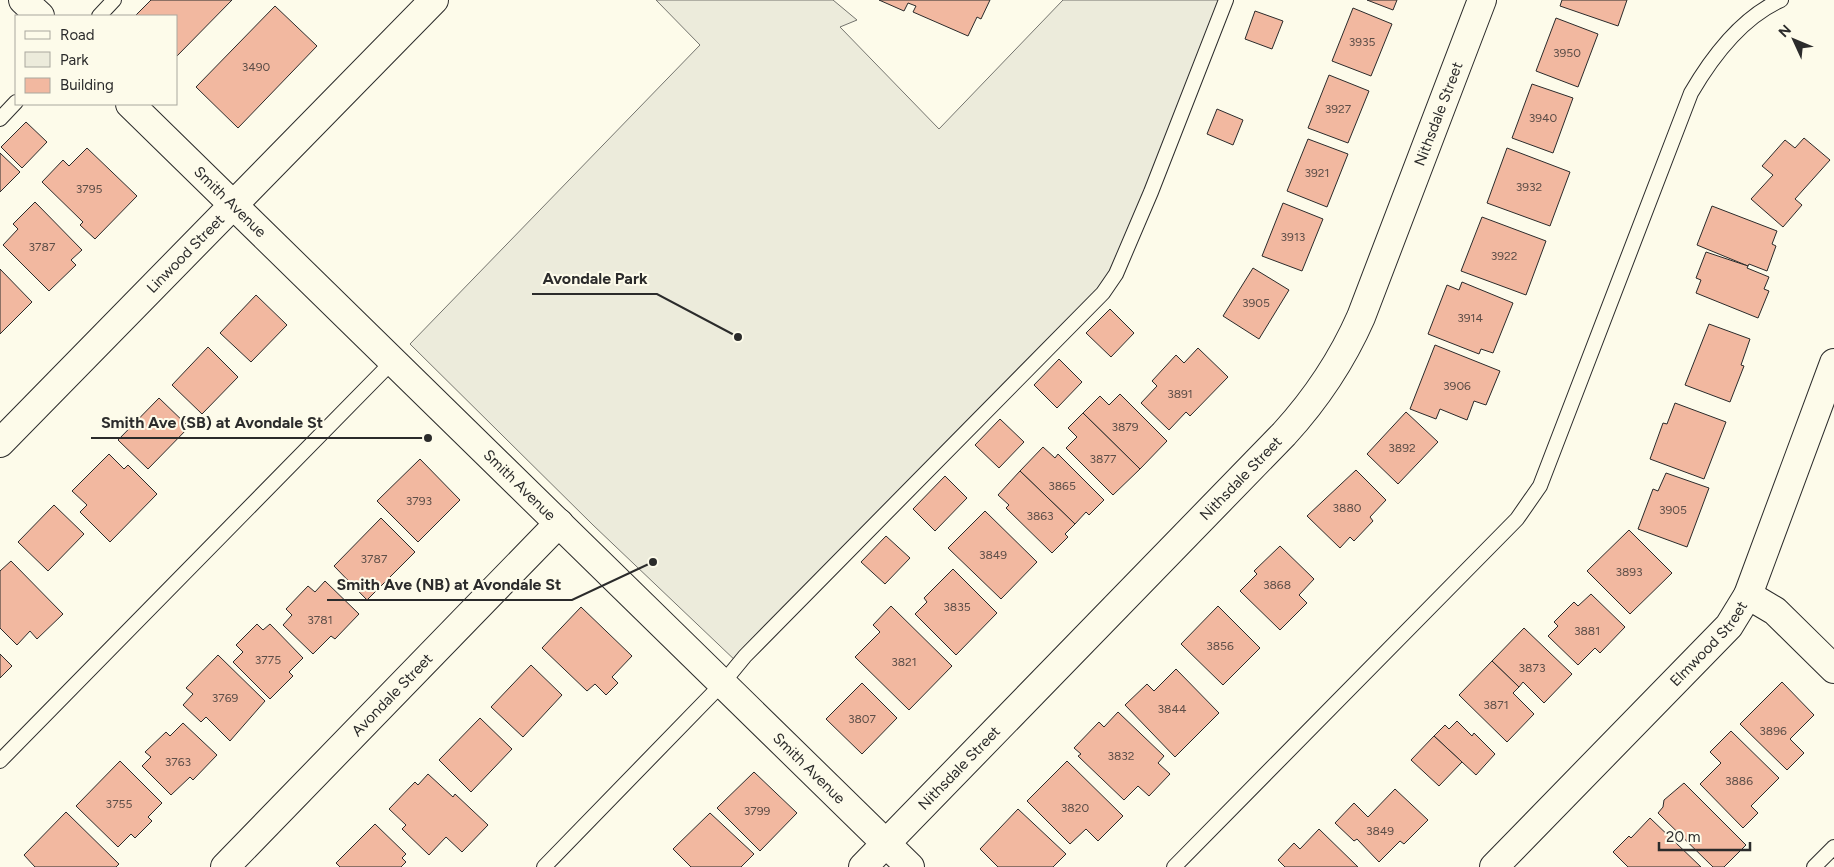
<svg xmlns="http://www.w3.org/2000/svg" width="1834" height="867" viewBox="0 0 1834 867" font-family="Figtree,sans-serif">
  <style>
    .green { fill: #ecebdb; stroke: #74746e }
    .building { fill: #f2b8a0; stroke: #2b2b2b }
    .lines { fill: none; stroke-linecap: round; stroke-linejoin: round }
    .lane-casing { stroke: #2b2b2b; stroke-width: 16 }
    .street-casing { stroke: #2b2b2b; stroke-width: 30 }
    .secondary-casing { stroke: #2b2b2b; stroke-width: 30 }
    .lane { stroke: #fdfbea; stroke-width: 14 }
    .street { stroke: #fdfbea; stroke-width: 28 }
    .secondary { stroke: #fdfbea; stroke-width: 28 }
    .labels { text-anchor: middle; stroke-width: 4; stroke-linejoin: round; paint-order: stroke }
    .number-label { font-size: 12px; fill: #5d4e48 }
    .street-label { font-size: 15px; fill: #2b2b2b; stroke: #fdfbea }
    .leader { fill: none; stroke: #2b2b2b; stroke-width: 2 }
    .callout-dot { fill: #2b2b2b; stroke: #fdfbea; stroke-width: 2 }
    .callout-label { font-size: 16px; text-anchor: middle; font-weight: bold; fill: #2b2b2b; stroke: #fdfbea; stroke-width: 4; stroke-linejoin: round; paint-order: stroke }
  </style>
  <rect width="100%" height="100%" fill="#fdfbea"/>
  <path class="green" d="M656,0H833L857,20L840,27L939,129L1063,0H1226L1116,274L739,664L593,525L410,344L700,45Z"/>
  <g class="building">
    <path d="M151,0H232L176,57V16H135Z"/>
    <path d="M879,0H990L981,19L977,17L968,36L913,12L916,6L908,3L904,11Z"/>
    <path d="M1367,0H1397L1393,10Z"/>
    <path d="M1562,0H1627L1618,26L1560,6Z"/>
    <path d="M275,6L317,46L238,128L196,87Z"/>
    <path d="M1353,8L1392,24L1371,76L1332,61Z"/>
    <path d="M1255,11L1283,21L1272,49L1245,39Z"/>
    <path d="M1556,18L1598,34L1578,87L1536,71Z"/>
    <path d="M1329,75L1369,91L1348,143L1308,128Z"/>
    <path d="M1532,84L1573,98L1553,153L1512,138Z"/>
    <path d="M1217,109L1243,120L1233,145L1207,134Z"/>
    <path d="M26,122L47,142L22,168L1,147Z"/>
    <path d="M1804,138L1830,160L1795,199L1802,205L1783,227L1751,199L1773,175L1762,166L1785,140L1795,148Z"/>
    <path d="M1308,139L1348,154L1327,207L1287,191Z"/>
    <path d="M87,148L137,196L95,239L80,225L83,222L42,182L63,160L69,166Z"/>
    <path d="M1507,148L1570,172L1550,226L1487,203Z"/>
    <path d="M0,153L20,172L0,192Z"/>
    <path d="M35,202L82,250L71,260L76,265L49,291L3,245L18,229L13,224Z"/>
    <path d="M1283,203L1323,219L1302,271L1262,256Z"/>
    <path d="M1712,206L1777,231L1772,244L1776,246L1767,271L1749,264L1748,266L1697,245Z"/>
    <path d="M1482,217L1546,241L1526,295L1461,271Z"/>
    <path d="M1706,252L1748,266L1747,268L1769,277L1764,289L1769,291L1758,318L1696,293L1701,280L1696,278Z"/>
    <path d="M1253,268L1289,290L1259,339L1223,316Z"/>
    <path d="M0,269L32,302L0,334Z"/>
    <path d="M1462,282L1513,303L1493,353L1481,349L1479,354L1428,334L1447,285L1459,290Z"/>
    <path d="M256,295L287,325L251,362L220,333Z"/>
    <path d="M1110,309L1134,333L1111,357L1086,333Z"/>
    <path d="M1709,324L1750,339L1741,365L1744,366L1730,402L1685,385Z"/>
    <path d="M1435,345L1500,371L1486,405L1474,401L1467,420L1440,409L1436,419L1410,409Z"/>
    <path d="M208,347L238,377L202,414L172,385Z"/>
    <path d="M1198,348L1228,377L1190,416L1186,412L1169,430L1141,403L1157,386L1152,381L1176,355L1184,363Z"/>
    <path d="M1059,359L1082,382L1057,408L1034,385Z"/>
    <path d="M1120,394L1167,441L1140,469L1083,413L1100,396L1109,405Z"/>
    <path d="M159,398L189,427L148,469L118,440Z"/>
    <path d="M1675,403L1726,422L1704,479L1650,459L1663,423L1667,424Z"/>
    <path d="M1406,412L1438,442L1398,484L1367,454Z"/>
    <path d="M1083,413L1140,469L1113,495L1066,448L1077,437L1068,428Z"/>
    <path d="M1000,419L1024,442L999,468L975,445Z"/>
    <path d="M1043,447L1055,458L1058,454L1104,500L1089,515L1086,512L1075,524L1020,471Z"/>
    <path d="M109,454L124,469L128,465L157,494L110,542L80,512L87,505L72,491Z"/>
    <path d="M420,459L460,500L418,542L377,501Z"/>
    <path d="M1356,470L1386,500L1370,517L1373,521L1354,541L1350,537L1340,548L1307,516Z"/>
    <path d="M1020,471L1075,524L1065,534L1068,537L1052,553L1006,508L1009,505L998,495Z"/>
    <path d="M1666,473L1709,488L1687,547L1638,529L1653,489L1658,491Z"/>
    <path d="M945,476L967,498L935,531L913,509Z"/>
    <path d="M54,505L84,534L48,571L18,542Z"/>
    <path d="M985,511L1037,562L1001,599L948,548Z"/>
    <path d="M381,518L415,552L367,600L334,566Z"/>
    <path d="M1629,530L1672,573L1630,614L1587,571Z"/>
    <path d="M886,536L910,558L885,584L861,562Z"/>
    <path d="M1280,546L1314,579L1299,595L1307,603L1280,630L1240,591L1257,574L1254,571Z"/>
    <path d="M11,561L63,614L37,639L30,631L17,645L0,628V571Z"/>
    <path d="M953,569L997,613L956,655L915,614L927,602L924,598Z"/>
    <path d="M325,581L359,614L335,639L331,636L313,654L283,625L292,615L286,609L308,586L315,592Z"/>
    <path d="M1591,594L1625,627L1600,653L1595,648L1578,665L1548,636L1558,626L1554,622L1574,602L1578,606Z"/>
    <path d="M891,606L952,666L909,710L855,657L880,632L873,625Z"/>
    <path d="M1218,606L1260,648L1223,685L1181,644Z"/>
    <path d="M581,607L632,656L612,677L618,683L606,695L595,684L587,691L542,648Z"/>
    <path d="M257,624L263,630L270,624L303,658L289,672L293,676L270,699L233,662L243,652L236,645Z"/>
    <path d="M1524,628L1572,674L1544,703L1523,682L1519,687L1492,661Z"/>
    <path d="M0,654L12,666L0,678Z"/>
    <path d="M218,655L265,701L230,741L206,717L201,722L183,705L193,694L186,688Z"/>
    <path d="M1492,661L1519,687L1513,693L1534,714L1507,742L1459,695Z"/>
    <path d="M531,665L562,695L523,737L491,707Z"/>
    <path d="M1176,669L1219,713L1175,757L1125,705L1147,684L1154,691Z"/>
    <path d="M1782,682L1814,715L1790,739L1804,753L1787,770L1740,724Z"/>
    <path d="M862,683L897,718L862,754L826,719Z"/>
    <path d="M1118,712L1164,756L1158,763L1170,774L1149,796L1138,786L1124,800L1078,756L1081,754L1074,748L1099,722L1104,727Z"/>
    <path d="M480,718L512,749L471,792L439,760Z"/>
    <path d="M1457,721L1472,736L1474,733L1495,754L1476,775L1434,736L1445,725L1449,729Z"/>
    <path d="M183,723L217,755L193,780L190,777L171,795L142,766L151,757L145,752L166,732L170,736Z"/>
    <path d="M1731,731L1779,778L1751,806L1758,813L1743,828L1700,784L1721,763L1710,752Z"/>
    <path d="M1434,736L1462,762L1439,786L1411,760Z"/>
    <path d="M120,761L162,803L148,817L152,821L135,838L131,834L118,847L76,806Z"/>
    <path d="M1067,761L1123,816L1098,841L1086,829L1070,844L1027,801Z"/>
    <path d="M754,772L797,813L760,851L717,808Z"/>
    <path d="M428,774L453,797L455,794L488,825L462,852L446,837L429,855L402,829L406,825L389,809L415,782L418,785Z"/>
    <path d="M1684,783L1746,845L1724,867H1713L1658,813L1663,807L1664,800Z"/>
    <path d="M1395,789L1428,820L1404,844L1400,841L1379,862L1357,839L1354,841L1335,823L1354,803L1368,817Z"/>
    <path d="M1018,809L1066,854L1053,867H998L980,849Z"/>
    <path d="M66,812L119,864L116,867H35L24,855Z"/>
    <path d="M710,813L754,854L741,867H691L673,849Z"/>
    <path d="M1650,818L1701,867H1628L1613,852L1629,836L1631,838Z"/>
    <path d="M375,824L406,854L402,858L406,862L401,867H340L336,863Z"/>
    <path d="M1319,829L1358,867H1285L1278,860L1294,843L1300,849Z"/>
  </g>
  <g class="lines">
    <g class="lane-casing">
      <g id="lane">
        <path d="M99,16L114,0"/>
        <path d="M0,119L16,102"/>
        <path d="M0,761L393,361"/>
        <path d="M544,867L722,684L745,656L1103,293L1116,274L1151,192L1226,0"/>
        <path d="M1174,867L1517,519L1540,486L1691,93C1712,57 1743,17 1781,0"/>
        <path d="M1814,867L1834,847"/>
      </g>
    </g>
    <g class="street-casing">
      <g id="street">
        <path id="s1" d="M0,443L434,0"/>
        <path d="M1748,595L1775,611L1834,669"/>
        <path id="s2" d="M225,867L559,523"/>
        <path id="s3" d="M863,867L1284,434C1316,399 1342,360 1361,317L1482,0"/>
        <path id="s4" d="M1494,867L1729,626L1748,595L1834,363"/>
      </g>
    </g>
    <g class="secondary-casing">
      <g id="secondary">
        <path d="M23,0L40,16"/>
        <path id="s5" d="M130,104L910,867"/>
      </g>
    </g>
    <use href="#lane" class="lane"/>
    <use href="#street" class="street"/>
    <use href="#secondary" class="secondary"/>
  </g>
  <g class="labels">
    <g class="number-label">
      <text x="1362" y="46">3935</text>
      <text x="1567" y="57">3950</text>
      <text x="256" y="71">3490</text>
      <text x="1338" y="113">3927</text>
      <text x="1543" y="122">3940</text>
      <text x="1317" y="177">3921</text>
      <text x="1529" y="191">3932</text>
      <text x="89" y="193">3795</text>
      <text x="1293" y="241">3913</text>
      <text x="42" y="251">3787</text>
      <text x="1504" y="260">3922</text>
      <text x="1256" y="307">3905</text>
      <text x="1470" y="322">3914</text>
      <text x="1457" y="390">3906</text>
      <text x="1180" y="398">3891</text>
      <text x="1125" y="431">3879</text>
      <text x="1402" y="452">3892</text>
      <text x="1103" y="463">3877</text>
      <text x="1062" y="490">3865</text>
      <text x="419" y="505">3793</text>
      <text x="1347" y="512">3880</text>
      <text x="1673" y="514">3905</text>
      <text x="1040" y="520">3863</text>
      <text x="993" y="559">3849</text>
      <text x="374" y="563">3787</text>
      <text x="1629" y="576">3893</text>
      <text x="1277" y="589">3868</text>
      <text x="957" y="611">3835</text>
      <text x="320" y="624">3781</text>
      <text x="1587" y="635">3881</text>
      <text x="1220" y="650">3856</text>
      <text x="268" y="664">3775</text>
      <text x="904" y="666">3821</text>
      <text x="1532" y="672">3873</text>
      <text x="225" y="702">3769</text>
      <text x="1496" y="709">3871</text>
      <text x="1172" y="713">3844</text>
      <text x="862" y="723">3807</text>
      <text x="1773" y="735">3896</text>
      <text x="1121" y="760">3832</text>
      <text x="178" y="766">3763</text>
      <text x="1739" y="785">3886</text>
      <text x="119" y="808">3755</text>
      <text x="1075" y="812">3820</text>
      <text x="757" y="815">3799</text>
      <text x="1380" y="835">3849</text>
    </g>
    <g class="street-label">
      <text dy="5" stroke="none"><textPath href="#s3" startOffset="962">Nithsdale Street</textPath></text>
      <text dy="5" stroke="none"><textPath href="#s5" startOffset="140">Smith Avenue</textPath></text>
      <text dy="5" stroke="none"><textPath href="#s1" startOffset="265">Linwood Street</textPath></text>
      <text dy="5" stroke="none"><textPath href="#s3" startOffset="542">Nithsdale Street</textPath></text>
      <text dy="5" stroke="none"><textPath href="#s5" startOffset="545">Smith Avenue</textPath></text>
      <text dy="5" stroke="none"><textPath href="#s4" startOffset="310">Elmwood Street</textPath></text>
      <text dy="5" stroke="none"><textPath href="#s2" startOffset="240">Avondale Street</textPath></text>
      <text dy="5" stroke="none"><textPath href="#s5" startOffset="950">Smith Avenue</textPath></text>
      <text dy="5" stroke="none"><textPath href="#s3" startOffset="138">Nithsdale Street</textPath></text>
    </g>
  </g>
  <path class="leader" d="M738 337L657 294H532M428 438L333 438H91M653 562L572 600H327"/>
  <g class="callout-dot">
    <circle cx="738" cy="337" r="5"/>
    <circle cx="428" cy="438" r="5"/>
    <circle cx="653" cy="562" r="5"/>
  </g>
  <g class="callout-label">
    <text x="595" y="284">Avondale Park</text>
    <text x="212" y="428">Smith Ave (SB) at Avondale St</text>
    <text x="449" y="590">Smith Ave (NB) at Avondale St</text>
  </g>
  <rect x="15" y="15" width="162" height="90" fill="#fdfbea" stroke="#a9a89e"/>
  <rect x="25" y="31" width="25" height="8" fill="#fdfbea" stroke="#a9a89e"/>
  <text x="60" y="40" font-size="15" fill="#2b2b2b">Road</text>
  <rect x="25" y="52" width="25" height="15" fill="#ecebdb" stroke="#a9a89e"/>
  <text x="60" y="65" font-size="15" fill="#2b2b2b">Park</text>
  <rect x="25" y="78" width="25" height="15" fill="#f2b8a0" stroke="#a9a89e"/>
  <text x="60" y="90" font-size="15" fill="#2b2b2b">Building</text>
  <g transform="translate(1794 40) rotate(314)" stroke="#fdfbea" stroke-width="4" paint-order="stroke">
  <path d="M0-4L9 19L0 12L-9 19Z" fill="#2b2b2b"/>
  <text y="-8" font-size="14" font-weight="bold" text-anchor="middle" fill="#2b2b2b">N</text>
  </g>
  <path d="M1659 842v8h91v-8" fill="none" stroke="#2b2b2b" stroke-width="2.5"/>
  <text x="1666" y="842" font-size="15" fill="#2b2b2b" stroke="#fdfbea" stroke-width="4" paint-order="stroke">20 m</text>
</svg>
